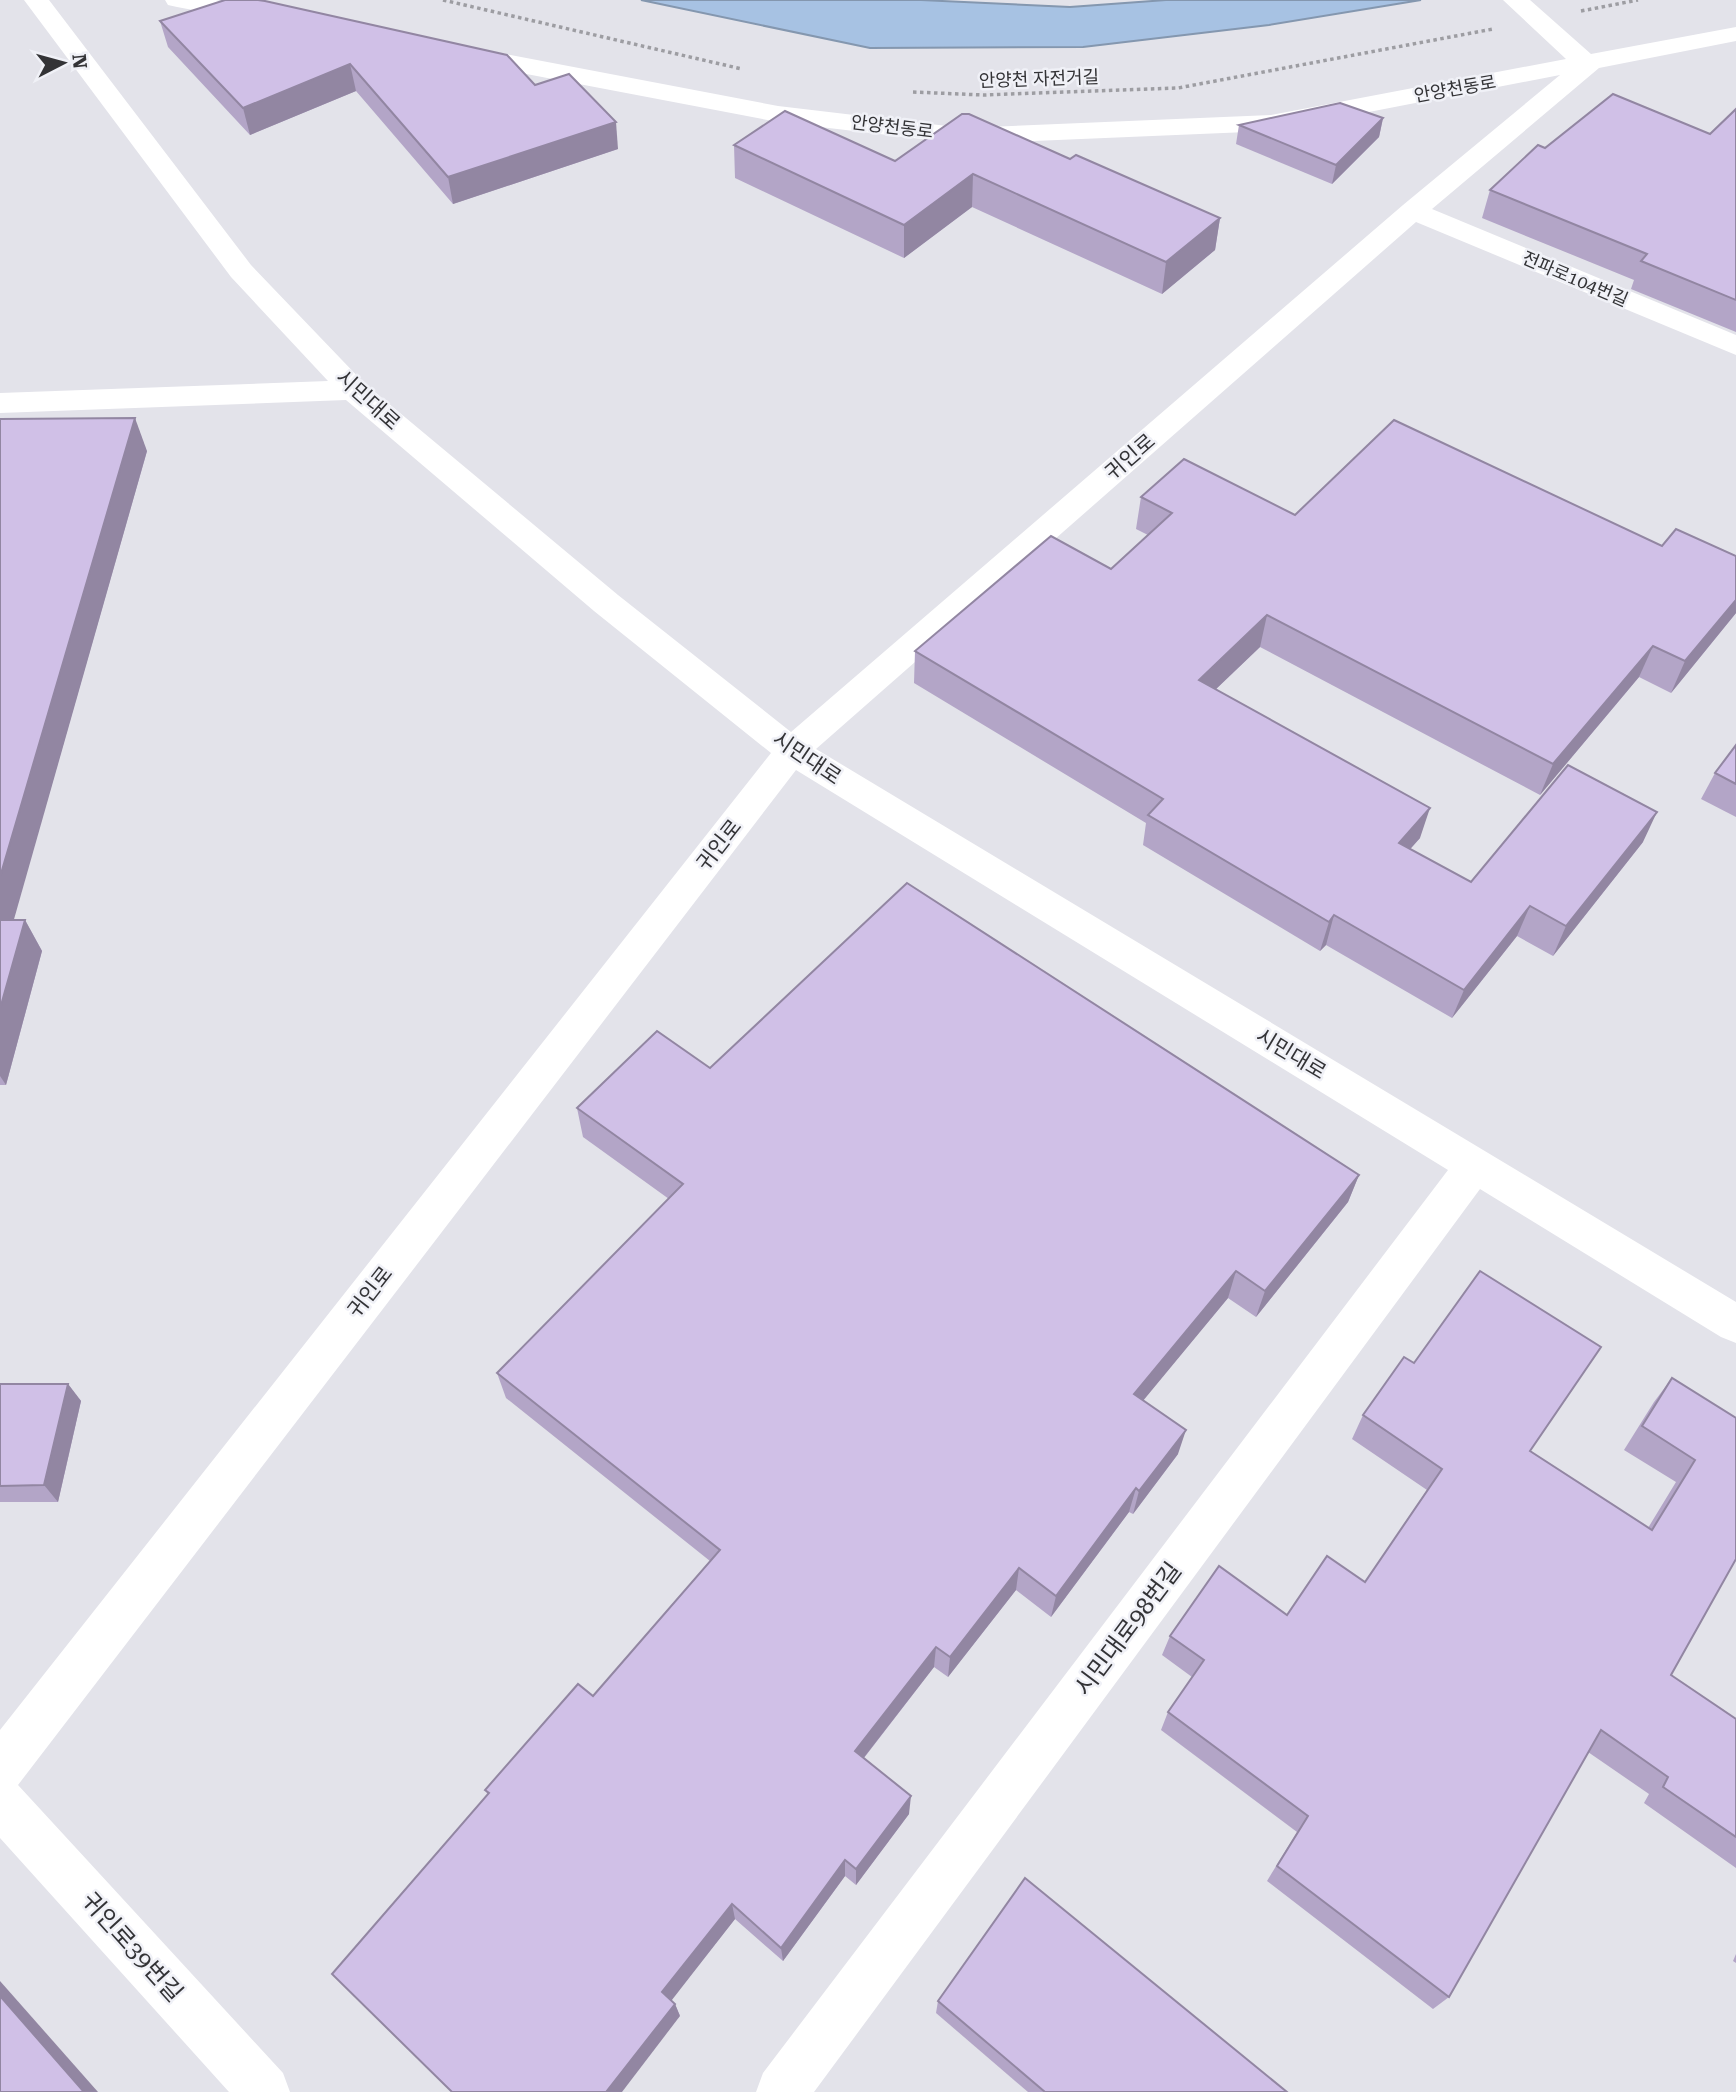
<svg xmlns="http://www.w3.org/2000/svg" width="1736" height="2092" viewBox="0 0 1736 2092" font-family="'Roboto Serif','Noto Sans KR',serif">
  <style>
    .water { fill: #a7c2e3; stroke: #8497af; stroke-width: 2 }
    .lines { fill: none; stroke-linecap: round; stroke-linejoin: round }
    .path { stroke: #9d9da2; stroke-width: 3.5; stroke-dasharray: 3.5 3.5; stroke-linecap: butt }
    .minor { fill: #fff; fill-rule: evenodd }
    .wall { fill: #b3a5c7 }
    .shaded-wall { fill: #9286a2 }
    .building { fill: #d0c0e7; stroke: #9286a2; stroke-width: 2 }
    .labels { text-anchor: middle; stroke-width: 5; stroke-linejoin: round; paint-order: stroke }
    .far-street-label { font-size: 18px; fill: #333336; stroke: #f0f1f7 }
    .street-label { font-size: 21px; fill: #333336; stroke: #f0f1f7 }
    .near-street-label { font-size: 24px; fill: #333336; stroke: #f0f1f7 }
  </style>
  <rect width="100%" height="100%" fill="#e3e3ea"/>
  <path class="water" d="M641,0H921L1070,7L1166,0H1421L1269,25L1083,47L870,48Z"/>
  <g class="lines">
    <g class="path">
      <path d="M443,0L742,69"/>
      <path d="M1581,11L1638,0"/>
      <path d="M913,92L983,95L1178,88L1493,29"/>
    </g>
    <g class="minor">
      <path d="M24,0H49L251,265L364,383L618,595L791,732L1403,205L1560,75L1271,131L964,144L778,122L464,62L455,59L451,54L455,49L464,46L778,106L964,128L1271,115L1566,59L1503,0H1530L1591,54L1736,27V41L1599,68L1432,209L1736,335V355L1416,222L816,749L1736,1302V1343L1721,1337L1480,1189L814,2092H756L763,2073L1448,1170L796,770L18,1785L283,2073L290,2092H229L0,1838V1730L771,753L594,611L346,400L0,413V393L328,381L231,277Z"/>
      <path d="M165,0H216L266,10L269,15L266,20L257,22L177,7L168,5Z"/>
    </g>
  </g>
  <g class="wall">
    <path d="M160,21L535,85L618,149L453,204L356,91L250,135L168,47Z"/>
    <path d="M1736,109V332L1631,289L1634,280L1482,218L1490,190L1545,148L1710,134Z"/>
    <path d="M1383,118L1379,137L1332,184L1236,144L1239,125Z"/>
    <path d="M734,145L895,161L1070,159L1220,218L1215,250L1162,294L972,207L904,258L735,178Z"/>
    <path d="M0,419L147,451L13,920H25L42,951L6,1085H0Z"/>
    <path d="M1141,497L1295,515L1662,546L1736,556V613L1671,693L1639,677L1540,795L1260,647L1215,690L1420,838L1410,849L1471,882L1643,842L1553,956L1517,936L1452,1018L1326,945L1320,951L1143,845L1146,823L914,683L915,651L1111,569L1148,535L1136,529Z"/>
    <path d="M1736,745V817L1701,799L1715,773Z"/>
    <path d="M710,1068L1359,1175L1348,1202L1256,1317L1228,1298L1143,1400L1178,1454L1133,1514L1129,1512L1051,1617L1016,1590L948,1677L934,1667L864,1758L909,1814L856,1885L845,1876L783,1961L735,1919L671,2000L675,2004L680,2016L488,1795L485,1790L593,1696L710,1561L506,1398L497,1373L669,1199L583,1137L577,1108Z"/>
    <path d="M1672,1378L1736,1418L1671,1675L1736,1719V1868L1644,1803L1649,1794L1588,1752L1449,1997L1433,2009L1267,1881L1297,1832L1161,1730L1168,1712L1192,1677L1162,1655L1170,1636L1287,1615L1365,1582L1427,1490L1352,1439L1363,1415L1530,1451L1648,1528L1676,1482L1624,1450L1654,1402Z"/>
    <path d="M0,1384H68L81,1401L58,1502H0Z"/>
    <path d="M1736,1954V1963L1733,1961Z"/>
    <path d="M938,2001L1287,2092H1028L936,2013Z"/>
  </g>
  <g class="shaded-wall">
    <path d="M350,64L356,91L250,135L243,108Z"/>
    <path d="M1383,118L1379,137L1332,184L1336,165Z"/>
    <path d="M616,122L618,149L453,204L448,177Z"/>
    <path d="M973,174L972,207L904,258V225Z"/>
    <path d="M1220,218L1215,250L1162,294L1166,262Z"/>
    <path d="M135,418L147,451L5,951L0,943V877Z"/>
    <path d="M1736,600V613L1671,693L1685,661Z"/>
    <path d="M1267,615L1260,647L1193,711L1199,680Z"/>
    <path d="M1653,646L1639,677L1540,795L1553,764Z"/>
    <path d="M1430,808L1420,838L1389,873L1399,843Z"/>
    <path d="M1657,812L1643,842L1553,956L1566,926Z"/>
    <path d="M1530,906L1517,936L1452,1018L1464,990Z"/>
    <path d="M1334,915L1326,945L1320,951L1329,922Z"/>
    <path d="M25,920L42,951L6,1085L0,1076V1009Z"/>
    <path d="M1359,1175L1348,1202L1256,1317L1265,1291Z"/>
    <path d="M1236,1271L1228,1298L1128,1419L1134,1394Z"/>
    <path d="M68,1384L81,1401L58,1502L44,1485Z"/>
    <path d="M1186,1430L1178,1454L1133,1514L1139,1491Z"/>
    <path d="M1136,1488L1129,1512L1051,1617L1056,1596Z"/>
    <path d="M1019,1568L1016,1590L948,1677L950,1657Z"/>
    <path d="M936,1647L934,1667L855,1769V1751Z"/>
    <path d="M911,1796L909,1814L856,1885V1869Z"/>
    <path d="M845,1860V1876L783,1961L781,1948Z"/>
    <path d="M732,1904L735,1919L668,2005L662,1992Z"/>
    <path d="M0,1981L98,2092H84L0,1996Z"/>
    <path d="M675,2004L680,2016L622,2092H606Z"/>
  </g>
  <g class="building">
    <path d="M225,0H258L265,1L507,55L535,85L569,74L616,122L448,177L350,64L243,108L160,21Z"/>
    <path d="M1613,94L1710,134L1736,109V300L1641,261L1647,254L1490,190L1538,145L1545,148Z"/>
    <path d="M1340,103L1383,118L1336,165L1239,125Z"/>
    <path d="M785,111L895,161L962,114H969L1070,159L1076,155L1220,218L1166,262L973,174L904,225L734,145Z"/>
    <path d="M135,418L0,877V419Z"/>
    <path d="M1394,420L1662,546L1676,529L1736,556V600L1685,661L1653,646L1553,764L1267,615L1199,680L1430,808L1399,843L1471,882L1568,765L1657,812L1566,926L1530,906L1464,990L1334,915L1329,922L1148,815L1163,799L915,651L1051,536L1111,569L1172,513L1141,497L1184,459L1295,515Z"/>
    <path d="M1736,745V784L1715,773Z"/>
    <path d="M907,883L1359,1175L1265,1291L1236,1271L1134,1394L1186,1430L1139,1491L1136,1488L1056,1596L1019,1568L950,1657L936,1647L855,1751L911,1796L856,1869L845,1860L781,1948L732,1904L662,1992L675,2004L606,2092H452L332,1974L489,1793L485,1790L578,1684L593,1696L720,1550L497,1373L683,1184L577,1108L657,1031L710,1068Z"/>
    <path d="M0,920H25L0,1009Z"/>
    <path d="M1480,1271L1601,1347L1530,1451L1652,1530L1695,1460L1642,1426L1672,1378L1736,1418V1559L1671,1675L1736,1719V1837L1663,1787L1668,1777L1601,1730L1449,1997L1277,1866L1308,1816L1168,1712L1204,1660L1170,1636L1219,1566L1287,1615L1327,1556L1365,1582L1442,1469L1363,1415L1404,1357L1414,1363Z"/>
    <path d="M0,1384H68L44,1485L0,1486Z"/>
    <path d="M1025,1878L1287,2092H1045L938,2001Z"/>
    <path d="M0,1996L84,2092H0Z"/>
  </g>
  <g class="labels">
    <g class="far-street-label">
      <text transform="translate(1039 79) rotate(-2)" y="6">안양천 자전거길</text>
      <text transform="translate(1455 89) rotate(-10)" y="6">안양천동로</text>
      <text transform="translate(892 127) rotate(7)" y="6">안양천동로</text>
      <text transform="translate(1575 279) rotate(23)" y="6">전파로104번길</text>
    </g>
    <g class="street-label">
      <text transform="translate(368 400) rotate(42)" y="7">시민대로</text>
      <text transform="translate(1130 457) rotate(-41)" y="7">귀인로</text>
      <text transform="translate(807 758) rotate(34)" y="7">시민대로</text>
      <text transform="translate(719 845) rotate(-52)" y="7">귀인로</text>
      <text transform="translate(1291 1054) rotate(31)" y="7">시민대로</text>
      <text transform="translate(370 1292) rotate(-52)" y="7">귀인로</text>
    </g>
    <g class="near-street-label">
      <text transform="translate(1128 1629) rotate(-53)" y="8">시민대로98번길</text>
      <text transform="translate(132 1947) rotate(48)" y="8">귀인로39번길</text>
    </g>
  </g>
  <g transform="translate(63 63) rotate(84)" stroke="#f0f1f7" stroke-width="5" paint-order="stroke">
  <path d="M0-5L12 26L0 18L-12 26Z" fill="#333336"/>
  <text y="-10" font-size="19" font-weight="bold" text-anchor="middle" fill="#333336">N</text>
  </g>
</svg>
